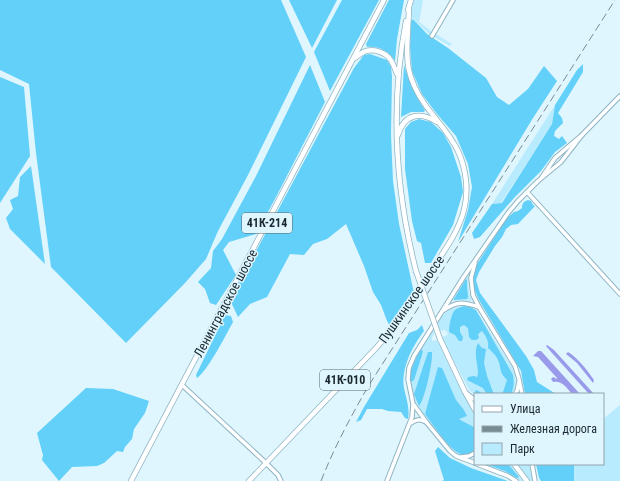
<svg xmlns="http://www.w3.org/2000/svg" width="620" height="481" viewBox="0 0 620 481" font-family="'Roboto Condensed',sans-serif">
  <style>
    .green { fill: #b9ebfe }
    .forest { fill: #62d0f8 }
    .water { fill: #999bea }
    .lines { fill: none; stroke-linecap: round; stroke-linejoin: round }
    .minor-casing { stroke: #8fb4c2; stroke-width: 5.5 }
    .major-casing { stroke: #8fb4c2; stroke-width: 6 }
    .minor { stroke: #fff; stroke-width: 3.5 }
    .major { stroke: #fff; stroke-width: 4.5 }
    .rail { stroke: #798c93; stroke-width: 1; stroke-dasharray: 8 4; stroke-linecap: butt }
    .major-bridge-casing { stroke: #8fb4c2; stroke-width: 6; stroke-linecap: butt }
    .major-bridge { stroke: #fff; stroke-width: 4.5 }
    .labels { text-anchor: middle; stroke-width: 3; stroke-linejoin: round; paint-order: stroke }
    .shield { fill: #dff6ff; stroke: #56666d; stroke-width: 1 }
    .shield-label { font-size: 12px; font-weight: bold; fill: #1b292f }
    .street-label { font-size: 13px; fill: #1b292f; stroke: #dff6ff }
  </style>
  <rect width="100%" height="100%" fill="#dff6ff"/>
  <g class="green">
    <path d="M413,0H423L419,22L431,31L452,44L450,46L429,34L414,19L411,17Z"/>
    <path d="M555,105L552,124L501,203L492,204Z"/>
    <path d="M468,276L469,293L472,300L470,301L459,300L453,301L452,300V298L466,277Z"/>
    <path d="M464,306L470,307L476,310L512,367C516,377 518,384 512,394H475V395L470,391L467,386L442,338L448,334L445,330L440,331L437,323C445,311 450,308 464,306Z"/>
    <path d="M433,329L434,333L432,338V341L437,340L456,380L475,416V450L470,454L462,455H459L449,447L423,414L414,399L410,386L409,372L415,358Z"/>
    <path d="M620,405V481H574V464H603V419Z"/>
    <path d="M482,464H510L523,481H519L505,473Z"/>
    <path d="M517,464H529L532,481H530Z"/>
  </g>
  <g class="forest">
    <path d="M0,0H281L306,57L248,175L218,231L206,259L185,283L126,343L51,267L36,153L29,84L0,70Z"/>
    <path d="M289,0H337L312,48Z"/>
    <path d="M342,0H379L330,91L314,52Z"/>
    <path d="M389,0H404L397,39L395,61C389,51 379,46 367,47L366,44Z"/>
    <path d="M413,19L427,34L448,48L486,78L497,97L509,105L528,89L544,66L557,81L533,118L458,242L468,210L472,187L468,164L456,136L437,114L422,94L412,71L410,47L411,21Z"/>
    <path d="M370,54L387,60L391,67L392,76L391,135L393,181L399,224L414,293L390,326L387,321L381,305L373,292L364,266L346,224L327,239L313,244L304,255L290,254L267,297L250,304L238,317L230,300L354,68L364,55Z"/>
    <path d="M583,64V72L558,113L562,118L563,123L555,131L554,136L559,139L562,136L567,143L555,152L541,171L514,198L480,237L474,239L472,233L492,204L502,203L552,124L555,105L577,70Z"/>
    <path d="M310,65L325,102L276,197L256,234L229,242L223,250L236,275L216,305L210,303L205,289L198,282L211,268L213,251L222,239L256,176Z"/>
    <path d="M404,65C409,81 415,96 425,110L424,112H411L401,117Z"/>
    <path d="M0,77L24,87L30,156L0,203Z"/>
    <path d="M419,119L431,122L443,133L451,147L461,177L463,192L453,225L431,263H425L421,243L417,241L412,221L405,169V129L411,122Z"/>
    <path d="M31,166L45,264L10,229L6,218L13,209L10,200L18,196L20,177Z"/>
    <path d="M528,200L531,201L533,205L535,206L518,224L511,225L506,229L502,237L495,246L479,272L476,280L480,293L526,356L534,370L537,382L556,394H525L521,371L479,300L474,289V276L477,264L507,218L514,212L518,211L522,208C522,204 523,202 528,200Z"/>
    <path d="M466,279L467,280V287L468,297L467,299L454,300V299Z"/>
    <path d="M464,306L470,307L476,310L513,375C514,382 514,388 511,394H502L503,392L507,380C498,371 502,367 497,358C495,354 491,351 488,348C489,341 486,336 482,331L478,334L479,338L476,340H472L469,337L468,328L464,325L460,327V332L463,337L462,341H459L455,335L449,332C449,326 451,314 455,310C457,308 461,307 464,306Z"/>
    <path d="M225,315L231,316L233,322C227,333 207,372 197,378L196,375Z"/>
    <path d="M422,325L424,331C412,347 401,368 404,388C406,398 410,408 408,419L405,418L401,412L388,411L382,409H367L361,420L356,422L364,407L409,333L417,330Z"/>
    <path d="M478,343L482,348L486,349L484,363L487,376L493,392L496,394H476L475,392L476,390L484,394L486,393L483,388L467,380L468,377L474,376L477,377L478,374C478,363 473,353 478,343Z"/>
    <path d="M420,349L423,351L422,355L414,380L411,382V370Z"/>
    <path d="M428,352H432C433,362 425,398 419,406L414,394Z"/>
    <path d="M438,367L442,368L456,400L464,410L467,416L459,419C464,423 470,424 475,428V449C472,453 466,456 461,454C450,451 432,423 425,414Z"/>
    <path d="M86,388L113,389L149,401L145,413L134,429L132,439L125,447L123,452L117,451L104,463L97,466L72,467L59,481L42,460L43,455L37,433Z"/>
    <path d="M438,447L450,458L471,468L508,481H442L444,480L435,451Z"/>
    <path d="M486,464H508L519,477L517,478L505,471Z"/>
    <path d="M536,464H574V481H541L539,478Z"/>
  </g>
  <g class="water">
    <path d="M547,345L554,350L594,394H589L552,353L546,346Z"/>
    <path d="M538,351H541L580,394H572C567,388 562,380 553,382L551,379L553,377L557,379V378L538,357L533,356Z"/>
    <path d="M568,352C577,357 588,371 594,380L593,383L577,363L566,354Z"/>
  </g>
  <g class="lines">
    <g class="minor-casing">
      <g id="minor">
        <path d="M432,36L453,0"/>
        <path d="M542,177L555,158L582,135L620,96"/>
        <path d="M527,192L620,294"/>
        <path d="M475,263L471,278L472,287L473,295L479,307L515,366L519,379L522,394"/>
        <path d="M444,310C457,301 464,302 479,307"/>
        <path d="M182,385L266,463L278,475L281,481"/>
        <path d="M466,393L475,400"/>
        <path d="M515,394L517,391L519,382"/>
        <path d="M414,405L427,423L450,451L456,456L475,463"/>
        <path d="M411,423C417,419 420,419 426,422"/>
        <path d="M461,457L469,456L475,453"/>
        <path d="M477,464L508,476L516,481"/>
        <path d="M532,464L535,481"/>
        <path d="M387,481L412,417L413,404L408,379L409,368L414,356L463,278L508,213L518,201L538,181L561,162L582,135"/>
      </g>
    </g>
    <g class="major-casing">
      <g id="major">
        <path d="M408,10L411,0"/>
        <path d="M406,21C390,105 395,188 416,271"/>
        <path d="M355,58C358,56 362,52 366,51C374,49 385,52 390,59C393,63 395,69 397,74"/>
        <path d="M398,135C404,114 420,111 437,122"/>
        <path d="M440,339L465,392L475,410"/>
        <path d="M514,464L527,481"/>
        <path d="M131,481L384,0"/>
        <path d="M249,481L377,347C382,341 388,335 393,329C405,312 416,294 428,276C441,255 458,234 464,210C469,191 466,168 458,151C450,134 437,121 426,106C400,70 408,49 409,8"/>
      </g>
    </g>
    <use href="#minor" class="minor"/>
    <use href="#major" class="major"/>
    <path class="rail" d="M321,481C334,448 351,416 369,385L615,0"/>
    <g class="major-bridge-casing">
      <path id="major-bridge" d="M416,271L440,339"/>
    </g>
    <use href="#major-bridge" class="major-bridge"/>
  </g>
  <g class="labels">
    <g class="shield">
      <rect x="242" y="213" width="50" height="20" rx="3"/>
      <rect x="320" y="370" width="50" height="20" rx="3"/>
    </g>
    <g class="shield-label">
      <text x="267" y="227">41К-214</text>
      <text x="345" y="384">41К-010</text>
    </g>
    <g class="street-label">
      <text transform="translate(411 299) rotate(-55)" y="5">Пушкинское шоссе</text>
      <text transform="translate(225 303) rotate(-62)" y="5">Ленинградское шоссе</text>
    </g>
  </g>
  <rect x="474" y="393" width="130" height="72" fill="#dff6ff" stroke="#91a4ac"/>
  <rect x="482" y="406" width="20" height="6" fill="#ffffff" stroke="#91a4ac"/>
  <text x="510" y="413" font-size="12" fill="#1b292f">Улица</text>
  <rect x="482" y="426" width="20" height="6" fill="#798c93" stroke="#91a4ac"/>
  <text x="510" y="433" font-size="12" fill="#1b292f">Железная дорога</text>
  <rect x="482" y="443" width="20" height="12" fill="#b9ebfe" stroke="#91a4ac"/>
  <text x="510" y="453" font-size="12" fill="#1b292f">Парк</text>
</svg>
